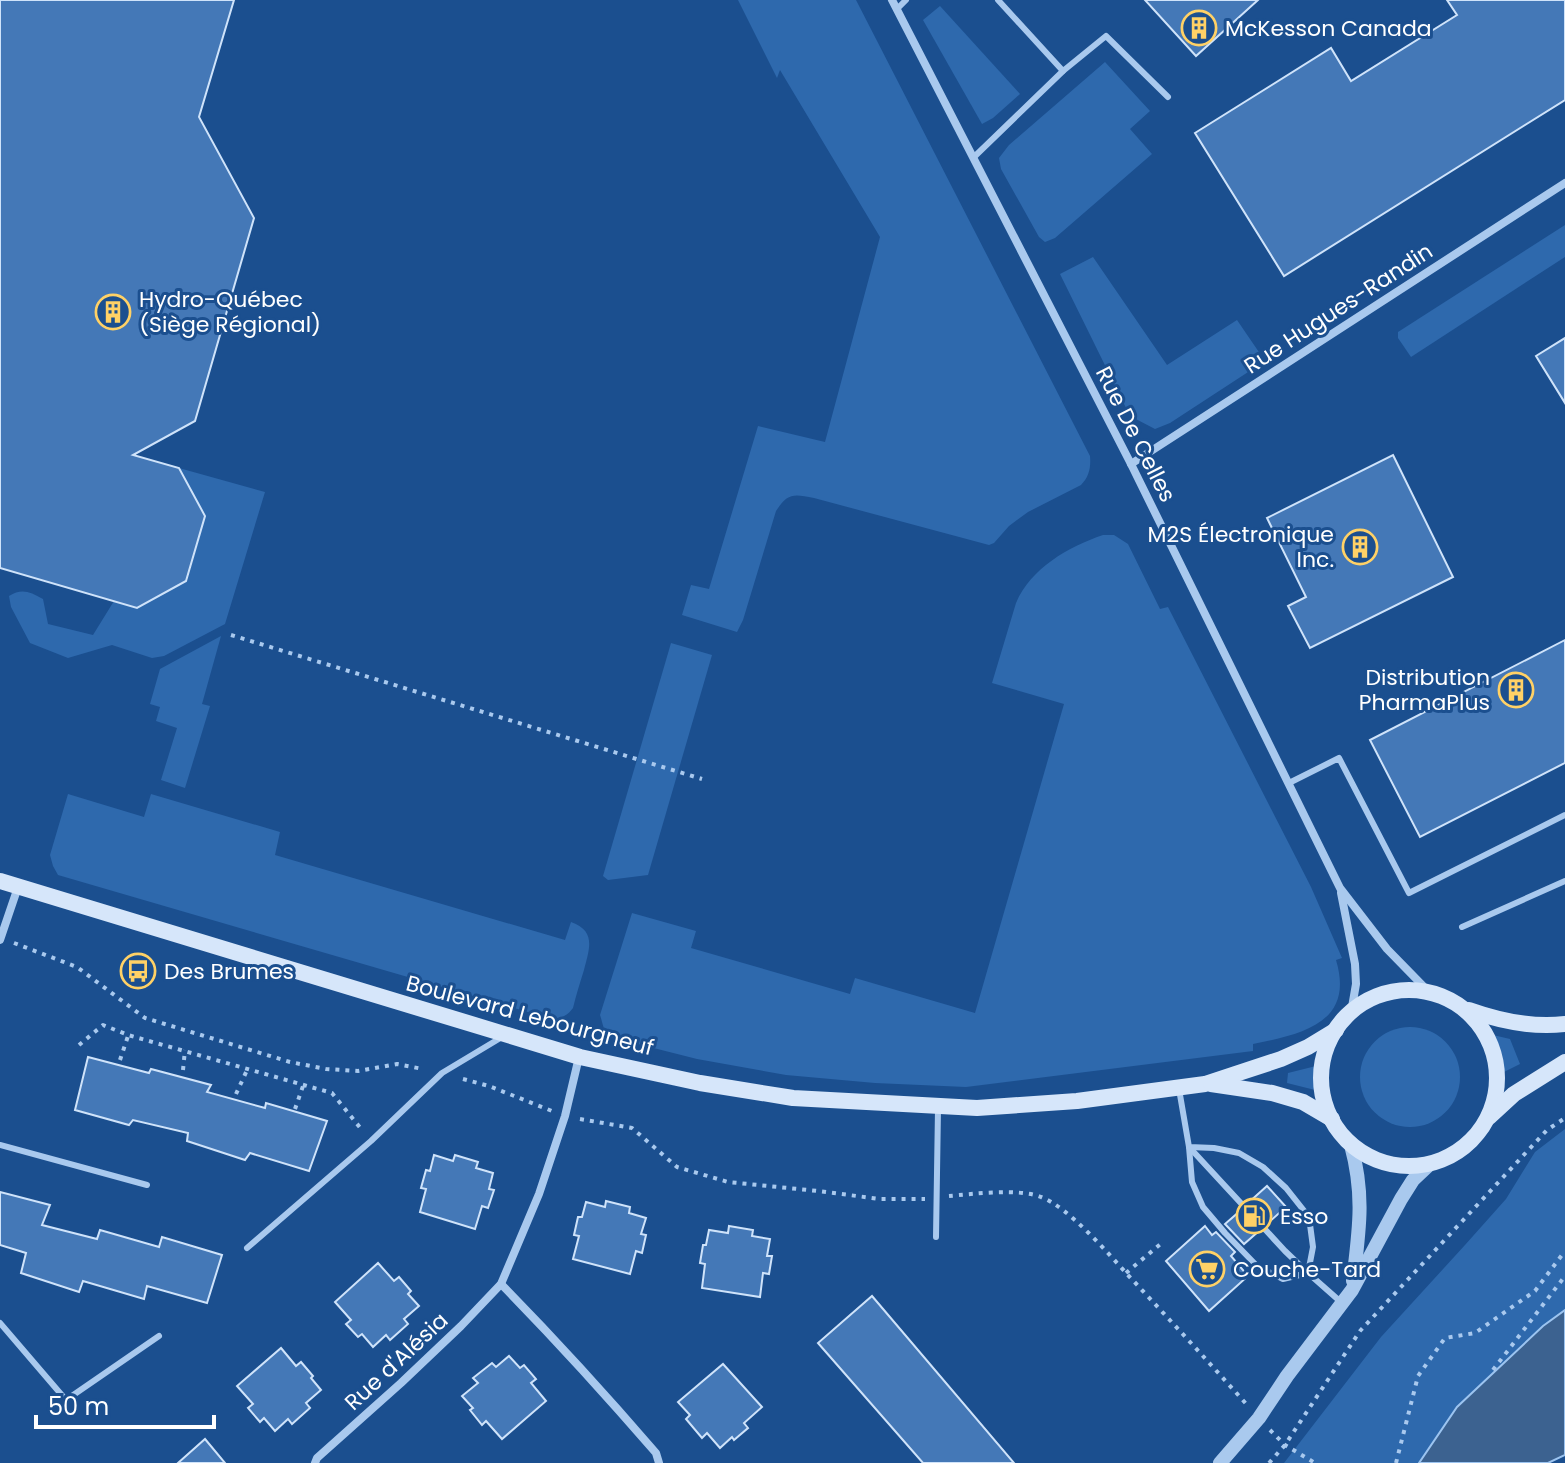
<svg xmlns="http://www.w3.org/2000/svg" width="1565" height="1463" viewBox="0 0 1565 1463" font-family="Poppins,sans-serif">
  <style>
    .green { fill: #2e69ad }
    .water { fill: #3c6290; stroke: #9cc4f0; stroke-width: 2 }
    .building { fill: #4478b7; stroke: #cfe3fa; stroke-width: 2 }
    .lines { fill: none; stroke-linecap: round; stroke-linejoin: round }
    .path { stroke: #a9c9ee; stroke-width: 4; stroke-dasharray: 4 6; stroke-linecap: butt }
    .service { stroke: #a9c9ee; stroke-width: 6 }
    .minor { stroke: #a9c9ee; stroke-width: 8 }
    .tertiary { stroke: #a9c9ee; stroke-width: 14 }
    .secondary { stroke: #d6e6fa; stroke-width: 16 }
    .labels { text-anchor: middle; stroke-width: 6; stroke-linejoin: round; paint-order: stroke }
    .poi-label { font-size: 22px; fill: #fff; stroke: #1b4f8f; text-anchor: start }
    .street-label { font-size: 22px; fill: #fff; stroke: #1b4f8f }
  </style>
  <rect width="100%" height="100%" fill="#1b4f8f"/>
  <g class="green">
    <path d="M738,0H856L1090,456C1091,468 1089,477 1081,485L1028,512L1009,526L994,543L989,545L814,498C793,494 788,493 776,511L743,620L737,632L682,615L691,585L709,589L758,426L825,442L880,237L780,70L777,78Z"/>
    <path d="M940,6L1020,94L993,118L982,124L923,20Z"/>
    <path d="M1105,62L1150,111L1130,129L1152,154L1055,238L1045,242L1039,237L1001,169L999,158L1009,145Z"/>
    <path d="M1565,225V257L1411,357L1398,338V332Z"/>
    <path d="M1093,257L1167,365L1237,320L1265,361L1170,423L1155,429L1130,416L1060,274Z"/>
    <path d="M179,468L265,492L225,624L164,656L152,658L112,645L68,658L30,643L11,607L9,596C22,588 30,592 43,599L48,624L93,635L114,601L139,607L187,581L205,517Z"/>
    <path d="M1103,535H1114L1128,544L1160,609L1168,607L1311,887L1342,958L1336,960C1355,1023 1302,1034 1253,1044V1051L966,1087L875,1083L786,1075L697,1059L610,1037C603,1031 603,1024 600,1015L632,913L696,931L691,948L850,994L855,978L975,1013L1064,704L992,683L1016,603C1031,568 1068,547 1103,535Z"/>
    <path d="M221,636L202,704L210,706L185,788L161,780L177,728L156,721L160,707L150,704L160,669Z"/>
    <path d="M671,643L712,655L648,875L608,880L603,876Z"/>
    <path d="M68,794L144,817L151,794L280,832L275,855L565,940L571,922C597,931 589,950 584,970C580,983 576,995 573,1008C567,1016 562,1018 552,1019L58,875L53,866L50,855Z"/>
    <circle cx="1410" cy="1077" r="50"/>
    <path d="M1493,1035L1510,1039L1520,1064L1502,1073L1501,1062Z"/>
    <path d="M1316,1066L1315,1090L1287,1083L1288,1073Z"/>
    <path d="M1565,1129V1310L1543,1326L1457,1406L1419,1463H1284L1381,1337L1465,1245L1506,1199L1535,1152Z"/>
  </g>
  <path class="water" d="M1565,1310V1455L1548,1463H1419L1457,1407L1543,1326Z"/>
  <g class="building">
    <path d="M0,0H234L199,117L254,218L195,421L133,455L179,468L205,516L186,581L137,608L0,568Z"/>
    <path d="M1145,0H1258L1196,56Z"/>
    <path d="M1447,0H1565V100L1284,276L1195,133L1331,48L1351,81L1457,15Z"/>
    <path d="M1565,338V403L1536,356Z"/>
    <path d="M1393,455L1453,577L1310,648L1288,606L1306,597L1267,518Z"/>
    <path d="M1565,640V763L1420,837L1370,740Z"/>
    <path d="M88,1057L149,1073L151,1069L211,1085L207,1092L265,1108L266,1103L327,1121L309,1171L250,1153L245,1160L187,1141L188,1133L133,1120L129,1125L75,1110Z"/>
    <path d="M434,1155L453,1161L455,1155L478,1162L476,1168L493,1173L489,1189L494,1190L488,1208L482,1206L475,1229L420,1212L426,1189L421,1188L426,1170L430,1171Z"/>
    <path d="M1267,1186L1286,1207L1268,1223L1248,1203Z"/>
    <path d="M0,1192L50,1205L42,1225L97,1239L100,1230L159,1247L162,1237L222,1255L207,1303L147,1286L144,1299L83,1281L79,1292L21,1273L26,1253L0,1245Z"/>
    <path d="M606,1201L630,1207L629,1213L646,1218L641,1234L646,1235L642,1253L636,1251L630,1274L573,1259L579,1236L574,1235L578,1217H582L586,1202L605,1207Z"/>
    <path d="M1240,1211L1259,1231L1244,1244L1225,1224Z"/>
    <path d="M729,1226L753,1230L752,1236L770,1239L767,1256H772L769,1274L763,1273L760,1297L702,1288L705,1264L700,1263L703,1245H706L709,1230L728,1233Z"/>
    <path d="M1205,1226L1212,1235L1216,1232L1235,1252L1231,1256L1248,1276L1209,1311L1166,1261Z"/>
    <path d="M378,1263L394,1281L399,1277L411,1291L408,1294L419,1306L404,1319L408,1324L390,1340L386,1335L373,1347L362,1334L358,1337L346,1324L351,1320L335,1302Z"/>
    <path d="M872,1296L1014,1463H923L818,1343Z"/>
    <path d="M281,1348L296,1366L301,1362L313,1376L311,1378L321,1390L306,1403L310,1408L292,1424L288,1419L275,1431L264,1418L260,1422L248,1408L253,1404L237,1386Z"/>
    <path d="M509,1356L520,1368L524,1365L536,1379L531,1383L546,1401L502,1439L486,1421L482,1425L470,1410L473,1408L462,1396L478,1383L473,1378L492,1363L496,1367Z"/>
    <path d="M723,1364L762,1407L744,1423L748,1428L734,1440L732,1437L720,1448L707,1433L702,1438L686,1419L690,1415L678,1402Z"/>
    <path d="M205,1439L225,1463H178Z"/>
  </g>
  <g class="lines">
    <g class="path">
      <path d="M231,635L702,779"/>
      <path d="M14,943L77,967L145,1018L290,1062L326,1069L358,1071L397,1064L423,1069"/>
      <path d="M79,1045L103,1025L128,1035L332,1093L362,1130"/>
      <path d="M120,1060L128,1036"/>
      <path d="M183,1070L185,1050"/>
      <path d="M463,1079L489,1086L552,1111"/>
      <path d="M236,1094L248,1068"/>
      <path d="M295,1109L303,1086"/>
      <path d="M580,1119L632,1128L677,1167L728,1182L818,1191L880,1199H925"/>
      <path d="M949,1196C973,1194 1019,1188 1041,1197C1068,1207 1107,1252 1127,1274C1168,1318 1208,1361 1248,1406"/>
      <path d="M1126,1273L1164,1241"/>
      <path d="M1493,1370L1565,1276"/>
      <path d="M1270,1430L1285,1445L1315,1463"/>
      <path d="M1269,1463L1285,1445L1360,1331L1547,1130L1565,1118"/>
      <path d="M1396,1463L1418,1376L1445,1338L1475,1333L1535,1291L1565,1251"/>
    </g>
    <g class="service">
      <path d="M998,0L1063,71L1106,36L1168,97"/>
      <path d="M897,9L906,0"/>
      <path d="M973,158L1063,71"/>
      <path d="M1289,783L1339,758L1409,893L1565,815"/>
      <path d="M1462,927L1565,881"/>
      <path d="M1179,1089L1189,1147L1214,1148L1239,1153L1263,1167L1286,1188L1309,1217L1313,1247L1308,1273L1342,1303"/>
      <path d="M0,1145L147,1185"/>
      <path d="M1189,1147L1192,1182L1203,1207L1225,1233L1257,1266L1283,1279L1308,1273"/>
      <path d="M1190,1148L1285,1251L1308,1273"/>
      <path d="M936,1237L938,1109"/>
      <path d="M247,1248L371,1141L442,1073L502,1037"/>
      <path d="M0,1323L66,1400L159,1336"/>
    </g>
    <g class="minor">
      <path d="M892,0L1131,464L1340,888L1387,949L1430,993"/>
      <path d="M1131,464L1565,183"/>
      <path d="M1341,893L1355,964L1356,984L1351,1013"/>
      <path d="M0,940L18,887"/>
      <path d="M501,1284C555,1339 606,1395 656,1453L659,1463"/>
      <path d="M315,1463L317,1458L401,1383L461,1326L501,1284L539,1194L565,1116L579,1057"/>
    </g>
    <g class="tertiary">
      <path d="M1351,1145C1365,1196 1359,1231 1353,1281"/>
      <path d="M1220,1463L1259,1418L1287,1376L1352,1290L1401,1199L1413,1180L1430,1164"/>
    </g>
    <g class="secondary">
      <path d="M0,881L580,1057L700,1083L793,1098L977,1108L1077,1101L1205,1084L1281,1059L1308,1047L1336,1030"/>
      <circle cx="1409" cy="1078" r="88"/>
      <path d="M1469,1010C1500,1021 1532,1028 1565,1024"/>
      <path d="M1211,1084L1272,1093L1303,1102L1332,1119"/>
      <path d="M1489,1117L1514,1094L1565,1062"/>
    </g>
  </g>
  <defs>
    <g id="building-ring" transform="scale(1.8)"><circle r="9.5" fill="#1b4f8f" stroke="#ffd166" stroke-width="1.5"/><path d="M-4-6H4V6H1V3H-1V6H-4ZM-2.5-4.3h1.7v1.8h-1.7ZM.8-4.3h1.7v1.8H.8ZM-2.5-1h1.7V.8h-1.7ZM.8-1h1.7V.8H.8Z" fill="#ffd166"/></g>
    <g id="bus-ring" transform="scale(1.8)"><circle r="9.5" fill="#1b4f8f" stroke="#ffd166" stroke-width="1.5"/><path d="M-5-6H5V4H4V6H2V4H-2V6H-4V4H-5ZM-3.5-4V0h7V-4ZM-3.5 1.2v1.5H-2V1.2ZM2 1.2v1.5H3.5V1.2Z" fill="#ffd166"/></g>
    <g id="fuel-ring" transform="scale(1.8)"><circle r="9.5" fill="#1b4f8f" stroke="#ffd166" stroke-width="1.5"/><path d="M-5.5-6h7V0h2V4h1.3V-2.5L3-4.5l.8-.8L6-3V5H2.5V1h-1V6h-7ZM-4.2-4.7v3.2H.2V-4.7Z" fill="#ffd166"/></g>
    <g id="supermarket-ring" transform="scale(1.8)"><circle r="9.5" fill="#1b4f8f" stroke="#ffd166" stroke-width="1.5"/><path d="M-6-5.5h2.5l.6 2H6L4.5 2H-2.5L-4.4-4H-6ZM-1.5 3.2a1.3 1.3 0 1 0 .1 0ZM3 3.2a1.3 1.3 0 1 0 .1 0Z" fill="#ffd166"/></g>
  </defs>
  <g fill-rule="evenodd">
    <use href="#building-ring" x="1199" y="28"/>
    <use href="#building-ring" x="113" y="312"/>
    <use href="#building-ring" x="1360" y="547"/>
    <use href="#building-ring" x="1516" y="690"/>
    <use href="#bus-ring" x="138" y="971"/>
    <use href="#fuel-ring" x="1254" y="1216"/>
    <use href="#supermarket-ring" x="1207" y="1269"/>
  </g>
  <g class="labels">
    <g class="poi-label">
      <text x="1225" y="36">McKesson Canada</text>
      <text x="139" y="307">Hydro-Québec<tspan x="139" dy="25">(Siège Régional)</tspan></text>
      <text x="1334" y="542" text-anchor="end">M2S Électronique<tspan x="1334" dy="25">Inc.</tspan></text>
      <text x="1490" y="685" text-anchor="end">Distribution<tspan x="1490" dy="25">PharmaPlus</tspan></text>
      <text x="164" y="979">Des Brumes</text>
      <text x="1280" y="1224">Esso</text>
      <text x="1233" y="1277">Couche-Tard</text>
    </g>
    <g class="street-label">
      <text transform="translate(1338 308) rotate(-33)" y="8">Rue Hugues-Randin</text>
      <text transform="translate(1136 434) rotate(63)" y="8">Rue De Celles</text>
      <text transform="translate(530 1015) rotate(15)" y="8">Boulevard Lebourgneuf</text>
      <text transform="translate(396 1361) rotate(-43)" y="8">Rue d'Alésia</text>
    </g>
  </g>
  <path d="M36 1415v12h178v-12" fill="none" stroke="#ffffff" stroke-width="4"/>
  <text x="48" y="1415" font-size="24" fill="#ffffff" stroke="#1b4f8f" stroke-width="6" paint-order="stroke">50 m</text>
</svg>
